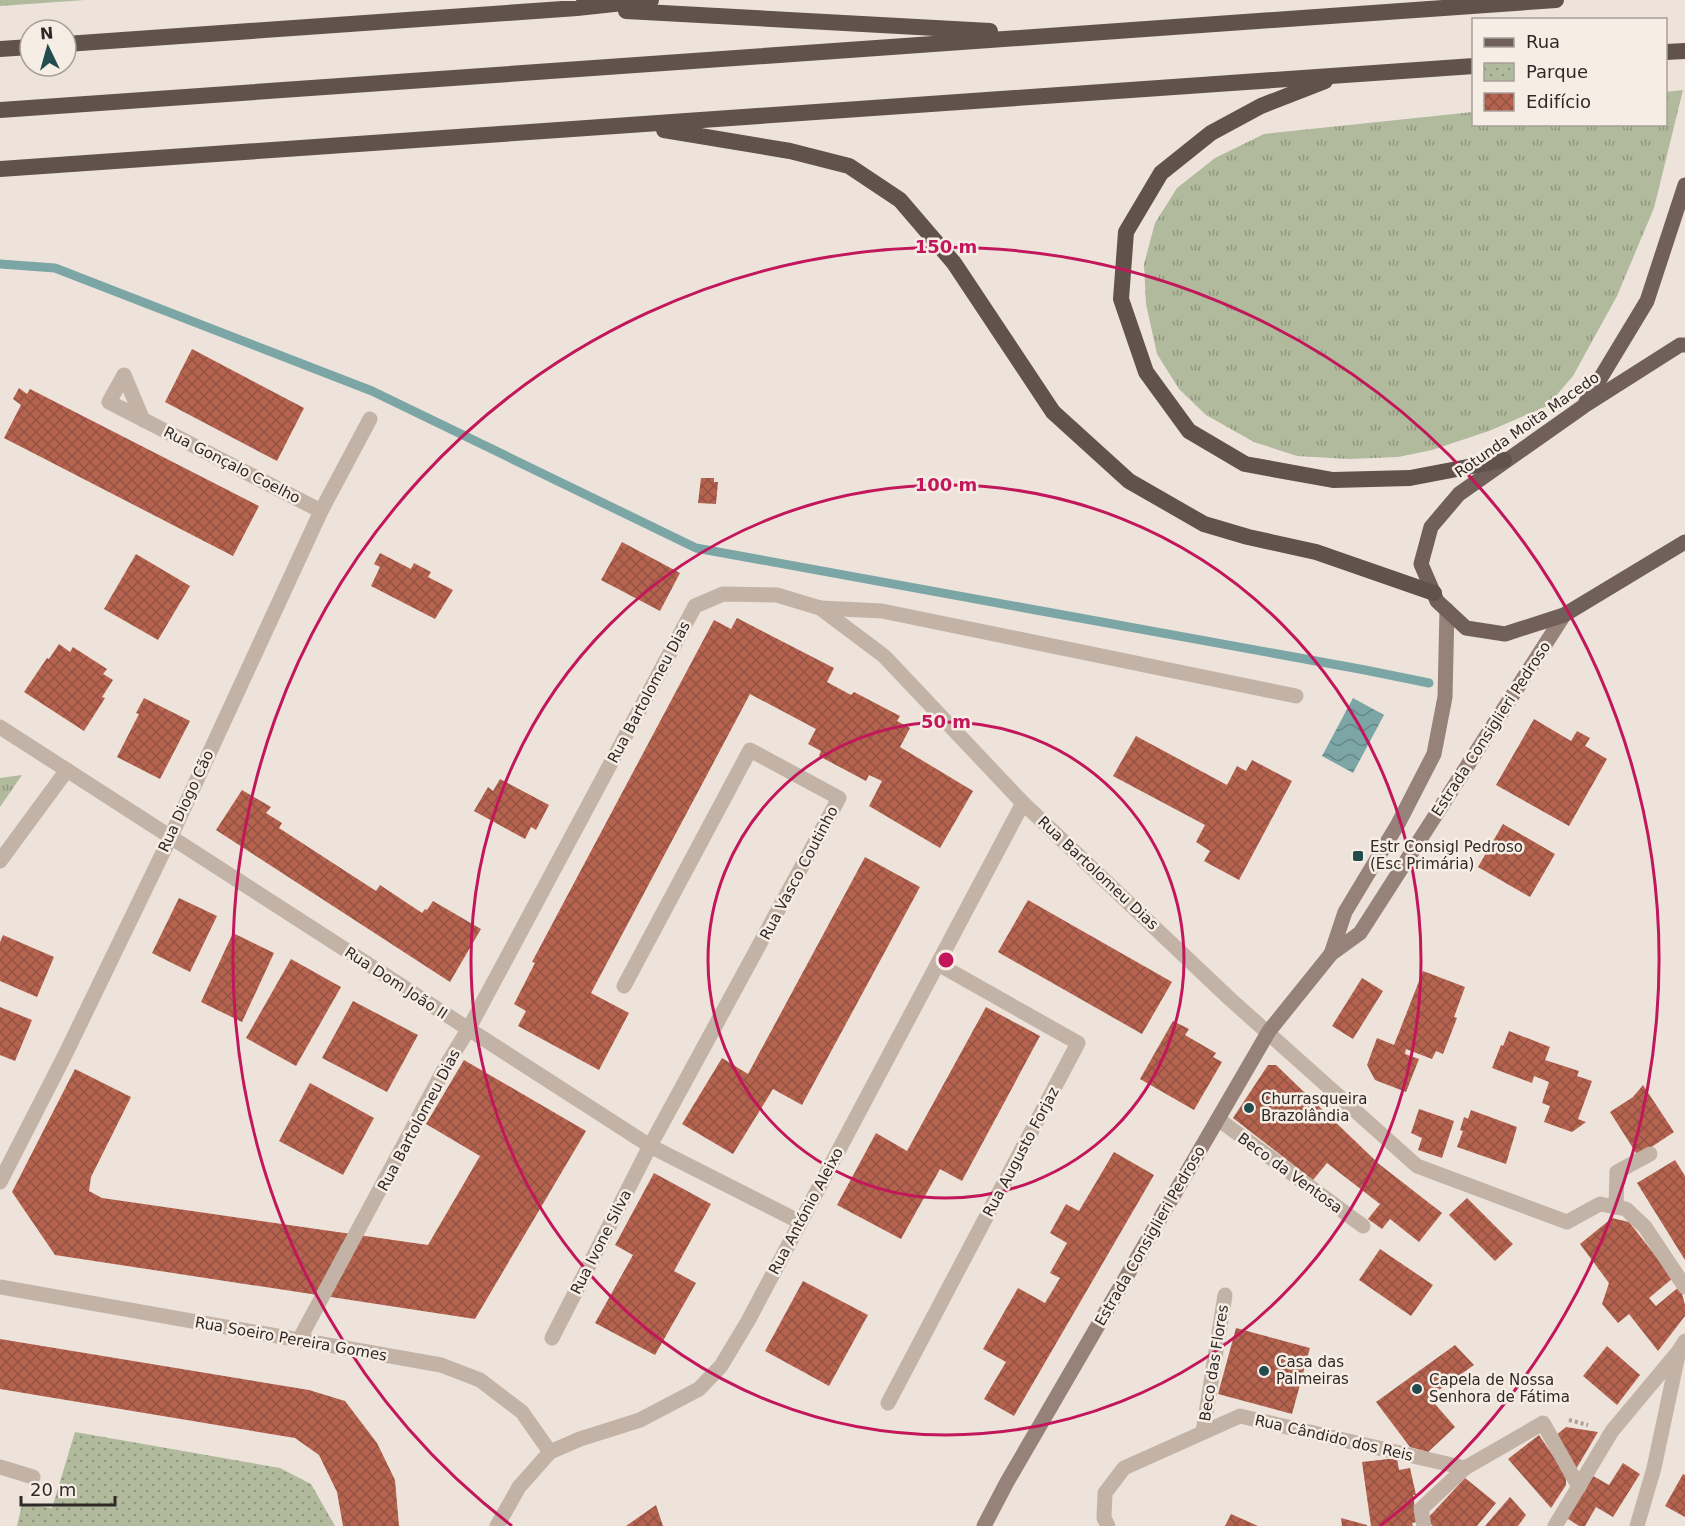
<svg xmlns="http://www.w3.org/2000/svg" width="1685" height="1526" viewBox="0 0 1685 1526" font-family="'DejaVu Sans',sans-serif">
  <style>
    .grass { fill: url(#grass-tufts) }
    .park { fill: url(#park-dots) }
    .water { fill: url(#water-waves) }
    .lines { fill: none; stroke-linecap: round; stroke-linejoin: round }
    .stream { stroke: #7ca6a6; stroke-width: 9 }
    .building { fill: url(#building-cross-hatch) }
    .path { stroke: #af9d92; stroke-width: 4; stroke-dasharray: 3 3; stroke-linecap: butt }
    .service { stroke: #c3b3a7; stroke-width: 15 }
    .minor { stroke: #c3b3a7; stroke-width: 15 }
    .secondary { stroke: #978279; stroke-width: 15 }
    .primary { stroke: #71605a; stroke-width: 15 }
    .trunk { stroke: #61524c; stroke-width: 16 }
    .ring { fill: none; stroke: #c2185b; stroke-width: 3 }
    .poi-dot { fill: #224c4d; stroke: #f6ede5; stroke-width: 2 }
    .labels { text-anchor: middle; stroke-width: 5; stroke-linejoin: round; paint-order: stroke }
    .street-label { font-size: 15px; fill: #312927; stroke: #f6ede5 }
    .poi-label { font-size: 15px; fill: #312927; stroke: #f6ede5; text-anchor: start }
    .centre { fill: #c2185b; stroke: #f6ede5; stroke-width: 3 }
    .ring-label { font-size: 18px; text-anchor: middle; font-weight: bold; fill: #c2185b; stroke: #f6ede5; stroke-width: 5; stroke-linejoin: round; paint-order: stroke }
  </style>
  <defs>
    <pattern id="grass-tufts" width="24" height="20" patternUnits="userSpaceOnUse" patternTransform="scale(1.5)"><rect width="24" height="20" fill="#b1ba9c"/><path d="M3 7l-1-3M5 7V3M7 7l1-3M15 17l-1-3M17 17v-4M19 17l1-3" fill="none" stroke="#91977f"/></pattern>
    <pattern id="park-dots" width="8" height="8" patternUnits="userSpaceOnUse" patternTransform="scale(1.5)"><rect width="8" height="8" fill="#b1ba9c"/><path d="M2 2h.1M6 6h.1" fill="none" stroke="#91977f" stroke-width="1.8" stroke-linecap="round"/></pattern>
    <pattern id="water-waves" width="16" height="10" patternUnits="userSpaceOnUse" patternTransform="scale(1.5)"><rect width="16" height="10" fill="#7ca6a6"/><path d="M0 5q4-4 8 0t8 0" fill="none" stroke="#668787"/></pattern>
    <pattern id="building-cross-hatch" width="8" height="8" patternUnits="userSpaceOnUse" patternTransform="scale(1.5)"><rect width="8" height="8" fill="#b5634f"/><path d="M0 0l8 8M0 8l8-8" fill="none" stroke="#945242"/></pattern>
  </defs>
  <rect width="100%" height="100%" fill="#ede3da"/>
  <g class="grass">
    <path d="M0,0H85L0,6Z"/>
    <path d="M1683,90L1654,208L1617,296L1573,376L1547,406L1489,431L1432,450L1398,457L1349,459L1297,456L1254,442L1206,415L1179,389L1157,354L1146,304L1144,264L1155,223L1177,188L1215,158L1264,134L1473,112L1474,124H1666V92Z"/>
    <path d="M22,775L0,807V778Z"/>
  </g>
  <path class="park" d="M75,1432L280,1468L311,1484L335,1526H17L22,1504L52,1508Z"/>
  <path class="water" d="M1353,698L1384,715L1353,773L1322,756Z"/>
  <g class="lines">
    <path class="stream" d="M0,264L55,268L372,391L696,548L1365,670L1429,683"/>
  </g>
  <g class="building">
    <path d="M192,349L304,408L277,461L165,402Z"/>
    <path d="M19,388L27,394L30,389L259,506L233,556L4,438L21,405L13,399Z"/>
    <path d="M701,478H714V482H718L716,504L698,503Z"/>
    <path d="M622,542L680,573L660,611L601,580Z"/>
    <path d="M380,553L411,569L414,563L431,572L428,577L453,590L435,619L371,586L380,567L374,564Z"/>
    <path d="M136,554L190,586L158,640L104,609Z"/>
    <path d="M737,618L834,668L827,682L851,695L854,692L900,716L897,721L910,728L900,747L973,791L940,848L869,806L882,781L869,775L866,781L819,756L821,751L808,744L816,729L750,694L591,993L629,1013L599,1070L518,1026L526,1011L514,1004L535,963L532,962L714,620L731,629Z"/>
    <path d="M59,644L70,652L73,647L107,669L103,674L113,680L102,697L105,698L84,731L24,692L47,658L49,659Z"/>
    <path d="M144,698L190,721L160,779L117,757L139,714L136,713Z"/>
    <path d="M1534,719L1571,741L1577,731L1590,738L1585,746L1607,759L1569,826L1496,785Z"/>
    <path d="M1136,736L1227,785L1237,766L1246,771L1252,760L1292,781L1239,880L1204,861L1210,851L1196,842L1205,825L1113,776Z"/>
    <path d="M500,779L549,805L536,830L531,827L525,839L474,811L488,787L493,791Z"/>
    <path d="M242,790L271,807L266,813L282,823L279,828L376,891L380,885L422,913L425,909L427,910L433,901L481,929L450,982L216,830Z"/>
    <path d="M1503,824L1555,854L1530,897L1478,867Z"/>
    <path d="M865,857L920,887L802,1105L773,1089L733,1154L682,1124L722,1058L748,1074Z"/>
    <path d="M179,898L217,916L190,972L152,953Z"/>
    <path d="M1028,900L1172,982L1142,1034L998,952Z"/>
    <path d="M233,933L274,953L242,1022L201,1002Z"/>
    <path d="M3,935L54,957L37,997L0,981V942Z"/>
    <path d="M291,959L341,987L296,1066L246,1038Z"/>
    <path d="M1423,971L1465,987L1454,1017L1457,1018L1443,1054L1436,1051L1432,1059L1406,1049L1405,1054L1419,1059L1406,1092L1375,1080L1367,1065L1377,1038L1394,1045Z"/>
    <path d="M1362,978L1383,991L1353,1039L1332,1026Z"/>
    <path d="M353,1001L418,1035L387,1092L322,1058Z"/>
    <path d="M0,1007L32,1020L15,1061L0,1055Z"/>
    <path d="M986,1007L1040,1036L962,1181L940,1169L901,1239L837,1205L876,1133L907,1151Z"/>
    <path d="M1173,1021L1189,1029L1185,1035L1216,1053L1213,1057L1222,1062L1194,1110L1140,1079Z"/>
    <path d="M1509,1031L1550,1047L1545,1060L1579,1071L1577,1076L1592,1081L1578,1119L1586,1122L1572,1132L1544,1122L1550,1106L1542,1103L1549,1082L1534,1076L1532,1083L1492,1068L1501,1045L1503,1046Z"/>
    <path d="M464,1060L586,1131L475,1319L55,1255L12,1192L75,1069L131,1097L91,1177L89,1191L102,1198L428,1245L480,1156L426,1124Z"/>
    <path d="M1268,1065H1276L1379,1164L1442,1213L1419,1242L1390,1219L1382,1229L1368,1219L1380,1204L1327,1163L1313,1180L1233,1118Z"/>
    <path d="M310,1083L374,1118L343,1175L279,1141Z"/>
    <path d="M1643,1085L1674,1132L1638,1156L1610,1112L1633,1097Z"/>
    <path d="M1419,1109L1454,1121L1442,1158L1418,1150L1422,1138L1411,1133Z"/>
    <path d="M1471,1110L1517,1127L1506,1164L1457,1147L1463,1131L1460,1130L1464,1117L1468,1119Z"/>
    <path d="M1114,1152L1154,1175L1014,1416L984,1399L1006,1362L983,1349L1018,1288L1045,1303L1060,1278L1050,1273L1067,1243L1050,1233L1066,1204L1079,1211Z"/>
    <path d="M1675,1160L1685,1176V1260L1637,1183Z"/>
    <path d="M654,1173L711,1204L674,1271L696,1283L655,1355L595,1323L633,1255L615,1245Z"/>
    <path d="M1467,1198L1513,1244L1495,1261L1449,1215Z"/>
    <path d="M1612,1218L1629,1222L1673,1278L1649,1298L1656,1306L1680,1286L1685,1305V1316L1658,1351L1629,1314L1618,1323L1602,1304L1609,1283L1580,1244Z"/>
    <path d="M1380,1249L1433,1285L1411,1316L1359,1280Z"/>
    <path d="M803,1281L868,1315L829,1386L765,1351Z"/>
    <path d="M1236,1328L1310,1348L1292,1414L1218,1394Z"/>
    <path d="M0,1339L309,1390L345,1401L377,1443L395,1480L399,1526H343L337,1492L319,1455L295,1438L0,1389Z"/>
    <path d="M1455,1345L1474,1365L1429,1397L1455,1427L1428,1452L1410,1447L1376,1402Z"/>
    <path d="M1607,1346L1640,1375L1617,1405L1583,1376Z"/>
    <path d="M1566,1427L1598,1432L1576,1469L1555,1436Z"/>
    <path d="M1539,1435L1566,1475V1485L1551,1508L1508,1459Z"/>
    <path d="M1397,1458L1399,1470L1410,1468L1416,1495H1413L1417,1522L1412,1523L1413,1526H1371L1362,1462Z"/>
    <path d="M1623,1463L1640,1474L1613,1517L1596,1507L1585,1526H1579L1562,1515L1588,1473L1609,1485Z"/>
    <path d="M1683,1474L1685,1475V1517L1665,1506Z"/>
    <path d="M1465,1478L1496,1503L1477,1526H1433L1426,1520Z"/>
    <path d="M1510,1497L1526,1515L1518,1526H1485Z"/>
    <path d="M656,1505L663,1526H626Z"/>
    <path d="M1231,1514L1258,1526H1225Z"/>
    <path d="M1341,1518L1367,1525V1526H1342Z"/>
  </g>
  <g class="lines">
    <path class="path" d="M1569,1420L1588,1425"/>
    <g class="service">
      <path d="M820,608L882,611L1296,696"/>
      <path d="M1616,1207L1617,1172L1650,1154"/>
    </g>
    <g class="minor">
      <path d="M143,420L124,375L109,402L321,511"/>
      <path d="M0,727L650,1146L800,1222"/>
      <path d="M0,861L67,770"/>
      <path d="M1218,1119L1363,1226"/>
      <path d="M0,1182L65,1055L171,836L321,511L370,419"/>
      <path d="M0,1287L441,1365L480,1380L522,1412L550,1452"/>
      <path d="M552,1338L650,1146L839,798L750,750L624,986"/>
      <path d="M299,1340L447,1064L468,1030L695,606L723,594L777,595L820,608L884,656L1023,803L1230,999L1417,1166L1567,1222L1600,1204L1626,1209L1645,1227L1685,1287"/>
      <path d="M888,1403L1078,1043L938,964"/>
      <path d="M1203,1432L1225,1295"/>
      <path d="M0,1467L33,1477"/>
      <path d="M497,1526L519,1487L550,1452L580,1439L640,1420L699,1389L721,1366L748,1321L1023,803"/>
      <path d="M1108,1526L1104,1518L1105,1493L1124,1468L1240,1416L1465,1468L1543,1423L1579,1487"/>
      <path d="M1424,1526L1421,1509L1465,1468"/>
      <path d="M1555,1526L1612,1431L1678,1352L1685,1341"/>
      <path d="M1637,1526L1654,1468L1678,1355"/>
    </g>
    <g class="secondary">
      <path d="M1331,954L1345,912L1398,824L1434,754L1445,697L1447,610"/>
      <path d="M984,1526L1007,1482L1269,1031L1331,954L1360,933L1564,615"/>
    </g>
    <g class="primary">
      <path d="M1685,345H1680L1584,406L1459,494L1431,527L1421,564L1437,601L1466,628L1505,634L1564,615L1685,542"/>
      <path d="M1586,402L1647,301L1685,185"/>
    </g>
    <g class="trunk">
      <path d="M626,11L990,31"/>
      <path d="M66,44L577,8L651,0"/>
      <path d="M0,49L30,47"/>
      <path d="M1666,52L1685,51"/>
      <path d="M1325,81L1261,106L1211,133L1161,173L1126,232L1121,299L1146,372L1189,431L1245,464L1333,480L1410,478L1504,460"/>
      <path d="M0,110L1556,0"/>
      <path d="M664,130L790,151L849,166L900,200L954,263L1053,412L1129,481L1204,524L1248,537L1316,552L1434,593"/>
      <path d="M0,169L1474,66"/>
    </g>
  </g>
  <g class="ring">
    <circle cx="946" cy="960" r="238"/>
    <circle cx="946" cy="960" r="475"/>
    <path d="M512 1526A713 713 0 1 1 1380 1526"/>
  </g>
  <g class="poi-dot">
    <rect x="1352" y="850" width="12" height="12" rx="3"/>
    <circle cx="1249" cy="1108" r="6"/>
    <circle cx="1264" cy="1371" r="6"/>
    <circle cx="1417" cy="1389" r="6"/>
  </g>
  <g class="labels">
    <g class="street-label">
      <text transform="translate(1527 425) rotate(-35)" y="5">Rotunda Moita Macedo</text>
      <text transform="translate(232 465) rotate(27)" y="5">Rua Gonçalo Coelho</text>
      <text transform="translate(649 692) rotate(-62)" y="5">Rua Bartolomeu Dias</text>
      <text transform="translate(1491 729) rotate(-57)" y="5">Estrada Consiglieri Pedroso</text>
      <text transform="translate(186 801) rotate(-65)" y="5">Rua Diogo Cão</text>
      <text transform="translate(799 873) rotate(-62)" y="5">Rua Vasco Coutinho</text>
      <text transform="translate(1098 873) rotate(43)" y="5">Rua Bartolomeu Dias</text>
      <text transform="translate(396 983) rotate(33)" y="5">Rua Dom João II</text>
      <text transform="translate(419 1120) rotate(-62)" y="5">Rua Bartolomeu Dias</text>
      <text transform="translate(1021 1152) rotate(-62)" y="5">Rua Augusto Forjaz</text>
      <text transform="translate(1290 1173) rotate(36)" y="5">Beco da Ventosa</text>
      <text transform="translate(806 1211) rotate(-62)" y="5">Rua António Aleixo</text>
      <text transform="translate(1150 1236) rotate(-60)" y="5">Estrada Consiglieri Pedroso</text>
      <text transform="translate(601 1242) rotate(-63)" y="5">Rua Ivone Silva</text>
      <text transform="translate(291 1339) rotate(10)" y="5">Rua Soeiro Pereira Gomes</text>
      <text transform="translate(1214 1363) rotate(-81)" y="5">Beco das Flores</text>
      <text transform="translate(1334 1438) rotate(13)" y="5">Rua Cândido dos Reis</text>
    </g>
    <g class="poi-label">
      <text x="1370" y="852">Estr Consigl Pedroso<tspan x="1370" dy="17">(Esc Primária)</tspan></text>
      <text x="1261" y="1104">Churrasqueira<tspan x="1261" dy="17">Brazolândia</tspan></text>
      <text x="1276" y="1367">Casa das<tspan x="1276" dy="17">Palmeiras</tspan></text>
      <text x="1429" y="1385">Capela de Nossa<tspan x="1429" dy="17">Senhora de Fátima</tspan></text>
    </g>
  </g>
  <circle cx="946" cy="960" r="9" class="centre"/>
  <g class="ring-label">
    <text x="946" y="253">150 m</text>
    <text x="946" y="491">100 m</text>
    <text x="946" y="728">50 m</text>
  </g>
  <rect x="1472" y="18" width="195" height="108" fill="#f6ede5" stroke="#a79f99" stroke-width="1.5"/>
  <rect x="1484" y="38" width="30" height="9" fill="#71605a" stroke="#a79f99" stroke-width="1.5"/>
  <text x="1526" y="48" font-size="18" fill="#312927">Rua</text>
  <rect x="1484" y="63" width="30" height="18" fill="url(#park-dots)" stroke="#a79f99" stroke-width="1.5"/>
  <text x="1526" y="78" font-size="18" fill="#312927">Parque</text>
  <rect x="1484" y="93" width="30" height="18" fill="url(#building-cross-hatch)" stroke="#a79f99" stroke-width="1.5"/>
  <text x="1526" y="108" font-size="18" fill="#312927">Edifício</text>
  <g transform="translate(48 48) rotate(355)"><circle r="28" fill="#f6ede5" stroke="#a79f99" stroke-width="1.5"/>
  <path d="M0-4.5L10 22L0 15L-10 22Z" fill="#224c4d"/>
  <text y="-9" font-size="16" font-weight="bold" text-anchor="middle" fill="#312927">N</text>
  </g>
  <path d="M21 1496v9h94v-9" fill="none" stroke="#312927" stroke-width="3"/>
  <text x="30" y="1496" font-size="18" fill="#312927" stroke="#f6ede5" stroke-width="4.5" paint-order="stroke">20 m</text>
</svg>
